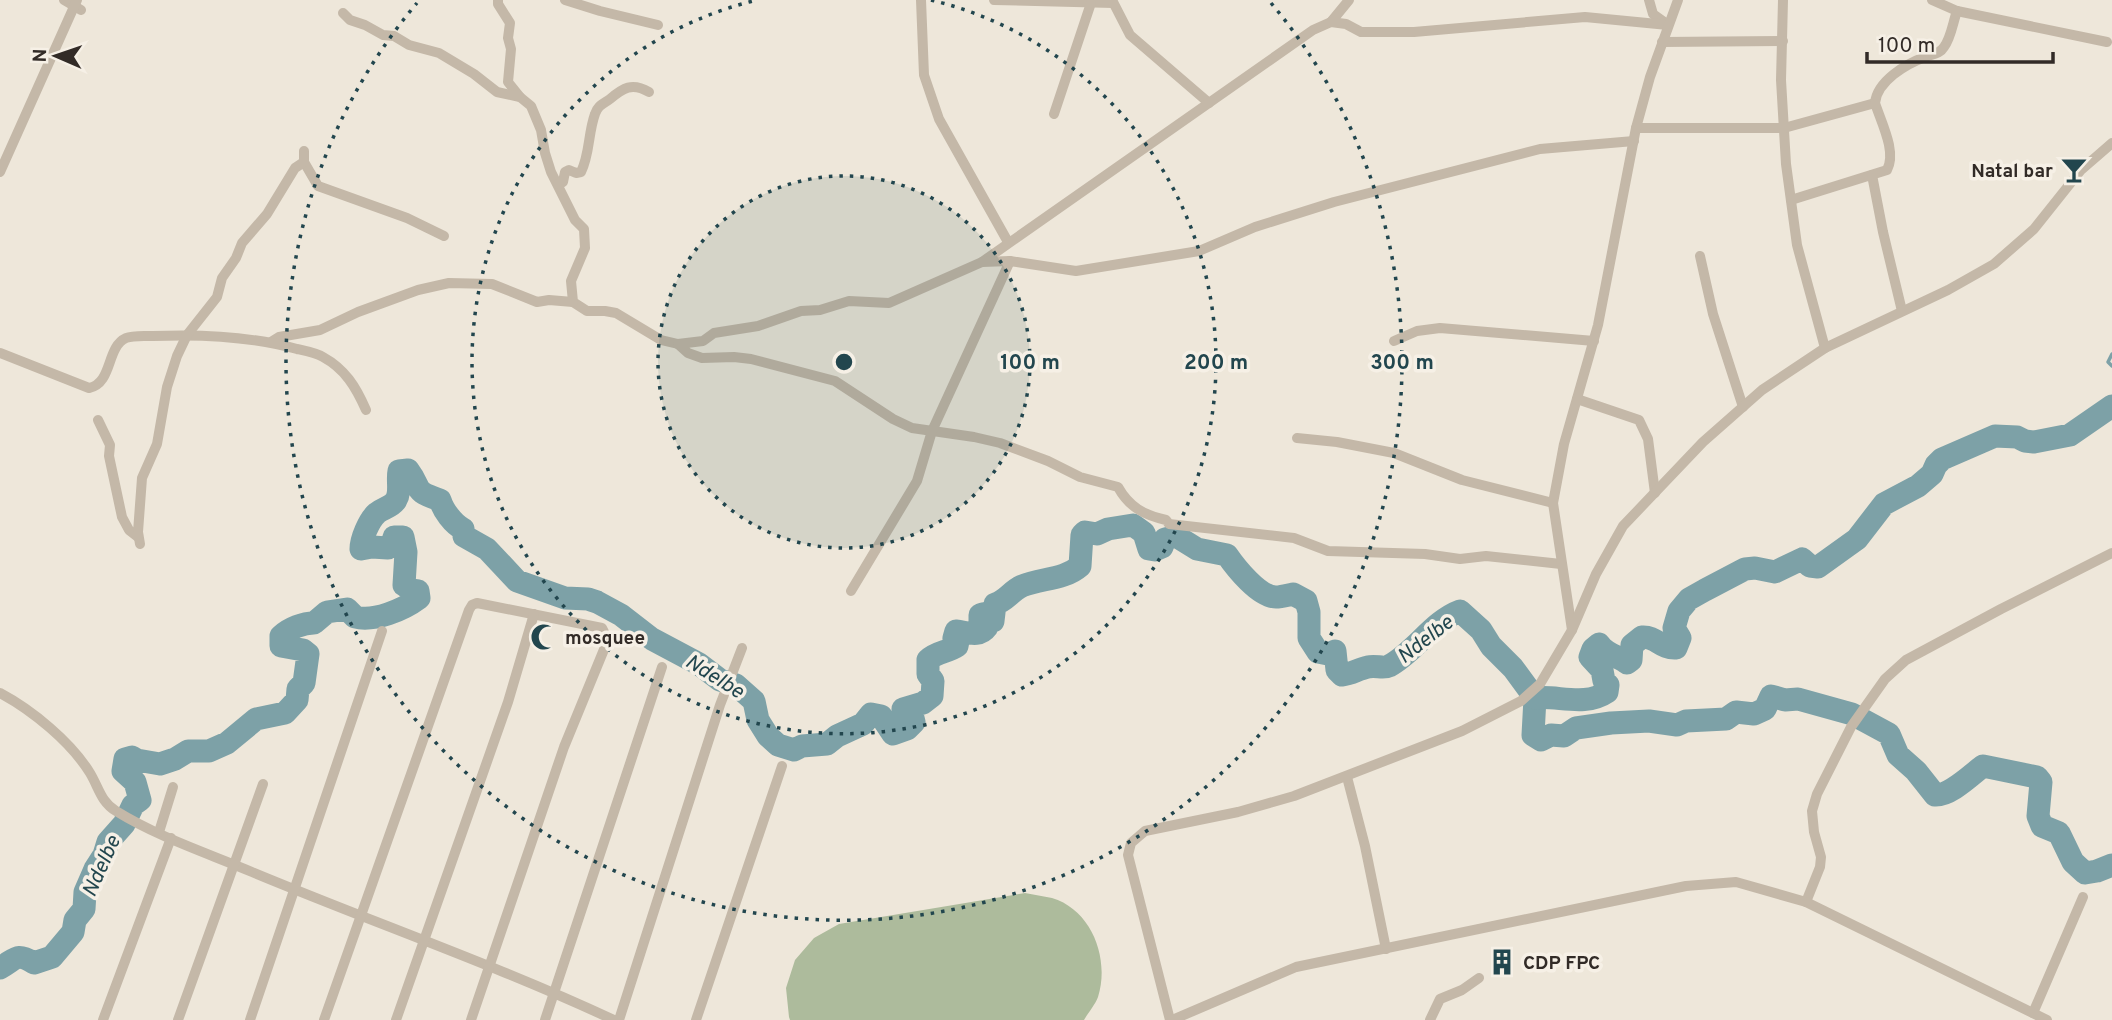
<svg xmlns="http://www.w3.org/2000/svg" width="2112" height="1020" viewBox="0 0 2112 1020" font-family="Overpass,sans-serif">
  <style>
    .garden { fill: #adbb9c }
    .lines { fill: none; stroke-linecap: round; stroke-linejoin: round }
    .stream { stroke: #7da1a7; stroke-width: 3.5 }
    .river { stroke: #7da1a7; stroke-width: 23 }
    .minor { stroke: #c4b8a8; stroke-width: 10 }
    .ring { fill: none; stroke: #22464e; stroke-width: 3.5; stroke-dasharray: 3.5 7 }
    .labels { text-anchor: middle; stroke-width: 7; stroke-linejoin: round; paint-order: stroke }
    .poi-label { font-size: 19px; font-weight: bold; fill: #322b27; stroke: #f6f0e6; text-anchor: start }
    .water-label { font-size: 21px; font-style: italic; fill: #22464e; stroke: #f6f0e6 }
    .centre { fill: #22464e; stroke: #f6f0e6; stroke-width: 3.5 }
    .ring-label { font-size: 21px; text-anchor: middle; font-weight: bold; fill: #22464e; stroke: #f6f0e6; stroke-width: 7; stroke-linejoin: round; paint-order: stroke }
  </style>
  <rect width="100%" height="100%" fill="#eee7da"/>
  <path class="garden" d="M1025,893C1034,895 1043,896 1052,898C1092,910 1110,959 1098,997C1095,1005 1088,1013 1084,1020H790L789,1017L786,988L795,960L814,938L839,924Z"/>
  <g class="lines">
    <path class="stream" d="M2112,354L2108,362L2112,366"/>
    <g class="river">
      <path d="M1535,698L1533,735L1541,740L1551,735L1564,736L1576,728L1611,723L1649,721L1677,725L1686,721L1726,719L1736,712L1754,714L1765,709L1771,696L1785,700L1798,699L1852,714L1889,734L1898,755L1916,771L1935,795C1950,796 1971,775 1983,766L2037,777L2041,782L2038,816L2042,826L2059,833L2073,862L2085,873L2097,871L2112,865"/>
      <path d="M0,968C16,959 16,952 34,963L52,957L73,932L75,920L84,909L85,892L95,869L104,855L108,842L124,824L133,805L140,800L135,782L123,771L125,759L132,757L137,760L160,764L175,759L188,751H209L227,743L256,719L285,713L297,700L298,689L304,683L308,654L303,650L281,646V636C290,628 303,623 314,623L327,612L347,609L355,617C374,622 403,610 419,598L418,591L411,590L404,585L406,552L403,537H394L393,544L388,548L372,547L361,549C361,539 369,520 377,513C383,508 392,507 396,500C401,492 397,480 399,471L408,470C423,490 411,490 440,500C443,510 453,524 463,529L464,536L487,549L517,581L565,598L588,599L597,602L621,615L652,639L699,664L720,680L736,685L754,701L758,720L768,736L778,745L794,750L802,746L827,744L837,736L863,724L871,714L881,716L893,734L907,729L914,722L913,718L904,716L903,709L923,703L932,696L933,681L928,674V660C936,652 948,652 957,646L958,641L954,638L956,631C967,632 979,638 987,627L980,621V615L983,614L987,619L993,621L995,604C1006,601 1011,591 1022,586C1041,578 1064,580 1080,566L1082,535L1085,532L1097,534L1108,529L1133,525L1144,533L1149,549L1155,550L1162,547L1165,539L1176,536L1197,549L1227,555C1236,568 1259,597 1276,597C1281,597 1288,595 1293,594L1306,601L1309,612V638L1318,652L1328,654L1335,651L1337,670L1342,675C1352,674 1358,669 1368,667C1376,665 1383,669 1389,666C1415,652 1433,621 1460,611L1481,630L1491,646L1513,668L1535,698C1557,695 1585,707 1607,692L1608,685L1604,681L1602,670L1590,657L1593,649L1599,644C1606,655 1619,656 1627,663L1631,660L1632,645L1642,637C1656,636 1661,649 1676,648L1680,638L1674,628L1679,611L1689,599L1705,590L1745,569L1755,568L1775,572L1802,559L1810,566L1818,567L1857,539L1884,504L1918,486L1932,474L1936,465L1942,459L1995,436L2017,437L2025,441L2034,442L2070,435L2112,406"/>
    </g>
    <g class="minor">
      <path d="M64,0L81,10"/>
      <path d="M498,0V4L510,23L508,38L511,49L508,82L520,97"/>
      <path d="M565,0L600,11L658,25"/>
      <path d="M921,0L924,75L939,119L1008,242"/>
      <path d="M994,0L1113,3"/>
      <path d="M1112,0L1130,35L1209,103"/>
      <path d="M1649,0L1653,14L1667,24"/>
      <path d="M1783,0L1781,80L1786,164L1797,245L1825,348"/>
      <path d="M1932,0L1957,11L2107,42"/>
      <path d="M343,13L350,20L365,25L383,35L394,36L409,45L439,53L474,74L497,92L520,97L531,106L541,130L545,153L551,172L575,220L584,229L585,248L571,281L573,302L587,311H605L616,313L661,340L678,344"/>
      <path d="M1331,22L1349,0"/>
      <path d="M1662,42L1783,41"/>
      <path d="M1054,114L1091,3"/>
      <path d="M1636,128H1784L1875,103"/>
      <path d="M304,162L318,186L407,218L444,236"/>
      <path d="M0,172L77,0"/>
      <path d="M1872,175L1883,232L1902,311"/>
      <path d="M558,184L563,182L565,172L569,170L576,173L581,172C590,154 588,133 595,114C598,105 603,104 610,99C623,88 632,82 649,92"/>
      <path d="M1791,200L1887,170C1897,152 1881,122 1875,103C1877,81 1906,64 1925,57C1932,54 1940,54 1944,47C1951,38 1953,22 1957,11"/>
      <path d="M1700,256L1713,314L1743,407"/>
      <path d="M982,262L1313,30L1331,22L1346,24L1361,32H1414L1585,17L1668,25"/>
      <path d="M1394,341L1417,331L1440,328L1594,341"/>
      <path d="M271,342L279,337L320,330L358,312L418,290L449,283L492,284L537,302L549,300L573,302"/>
      <path d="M0,353L89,388C113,383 106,347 126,338C133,335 145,336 153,336C201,334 250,336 297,349C306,351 316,353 323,357C345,369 356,387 366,410"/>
      <path d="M1577,399L1639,420L1648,439L1655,493"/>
      <path d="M98,420L110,445L109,456L122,517L129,530L138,537"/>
      <path d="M1297,438L1337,442L1394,453L1462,480L1553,503"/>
      <path d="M140,544L138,532L142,478L157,444L167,387L177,356L187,335L217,297L222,278L236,258L242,243L267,214L295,168L304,162V151"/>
      <path d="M1561,564L1486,556L1460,559L1425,554L1328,551L1294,538L1169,524L1166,520C1144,515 1129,507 1118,487L1080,477L1048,461L1000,443L974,437L912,428L893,419L835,381L751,359L734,357L702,358L688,353L678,344L703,341L714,333L758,326L801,311L820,310L849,301L889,303L982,262L1010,261L1076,271L1199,251L1255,227L1334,202L1540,149L1634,141"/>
      <path d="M851,591L917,481L932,431L1010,261"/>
      <path d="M1572,630L1553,503L1564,444L1598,325L1636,128L1650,77L1678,0"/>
      <path d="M0,693C32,710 71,742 90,773C99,788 101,802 116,811C158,837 207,853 252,872C372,922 496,965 614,1020"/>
      <path d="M1347,777L1365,846L1386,949"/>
      <path d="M159,832L173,787"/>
      <path d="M1806,902L1820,867L1821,857L1814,832L1812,811L1817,794L1851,727L1885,679L1906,660L2001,609L2112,553"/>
      <path d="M2033,1013L2083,897"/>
      <path d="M103,1020L171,838"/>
      <path d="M178,1020L263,784"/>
      <path d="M250,1020L382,631"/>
      <path d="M324,1020L469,610L472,605L477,603L602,628L606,636L605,647L564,747L471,1020"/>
      <path d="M396,1020L508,702L534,614"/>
      <path d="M545,1020L662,667"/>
      <path d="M619,1020L720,705L742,648"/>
      <path d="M696,1020L782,766"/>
      <path d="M1170,1020L1128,855L1131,843L1145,831L1238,812L1294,796L1462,731L1521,701L1540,684L1572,630L1596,574L1623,526L1703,442L1762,390L1825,348L1948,290L1994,264L2034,229L2081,170L2112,143"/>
      <path d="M1172,1020L1296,967L1686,886L1736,882L1806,902L2047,1020"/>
      <path d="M1430,1020L1440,999L1462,990L1479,978"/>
    </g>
  </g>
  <circle cx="844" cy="362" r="186" fill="#22464e" fill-opacity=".12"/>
  <g class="ring">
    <circle cx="844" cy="362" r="186"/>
    <path d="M931 0A372 372 0 1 1 757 0"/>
    <path d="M1271 3A558 558 0 1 1 417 3"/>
  </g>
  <defs>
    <g id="bar-bare" transform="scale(2.1)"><path d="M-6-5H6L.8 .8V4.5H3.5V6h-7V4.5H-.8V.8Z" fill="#22464e" stroke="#f6f0e6" stroke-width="2.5" paint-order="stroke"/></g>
    <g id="mosque-bare" transform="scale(2.1)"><path d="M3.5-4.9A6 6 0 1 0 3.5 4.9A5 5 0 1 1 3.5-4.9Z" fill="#22464e" stroke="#f6f0e6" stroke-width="2.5" paint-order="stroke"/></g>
    <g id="building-bare" transform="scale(2.1)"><path d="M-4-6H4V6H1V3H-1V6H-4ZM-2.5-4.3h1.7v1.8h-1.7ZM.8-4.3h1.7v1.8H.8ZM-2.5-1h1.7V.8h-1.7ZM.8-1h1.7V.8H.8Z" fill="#22464e" stroke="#f6f0e6" stroke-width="2.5" paint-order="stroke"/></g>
  </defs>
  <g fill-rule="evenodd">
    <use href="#bar-bare" x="2074" y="170"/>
    <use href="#mosque-bare" x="544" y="637"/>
    <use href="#building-bare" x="1502" y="962"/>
  </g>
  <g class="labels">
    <g class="poi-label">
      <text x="2053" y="177" text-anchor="end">Natal bar</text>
      <text x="565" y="644">mosquee</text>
      <text x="1523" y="969">CDP FPC</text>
    </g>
    <g class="water-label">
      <text transform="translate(1425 639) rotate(-38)" y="7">Ndelbe</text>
      <text transform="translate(715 676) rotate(32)" y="7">Ndelbe</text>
      <text transform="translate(101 866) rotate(-66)" y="7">Ndelbe</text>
    </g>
  </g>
  <circle cx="844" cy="362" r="10" class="centre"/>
  <g class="ring-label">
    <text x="1030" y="369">100 m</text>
    <text x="1216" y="369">200 m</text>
    <text x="1402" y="369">300 m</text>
  </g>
  <g transform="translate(56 56) rotate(272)" stroke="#f6f0e6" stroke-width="5" paint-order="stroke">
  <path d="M0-5L12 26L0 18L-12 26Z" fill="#322b27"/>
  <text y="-10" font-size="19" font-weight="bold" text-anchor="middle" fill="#322b27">N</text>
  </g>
  <path d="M1867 52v10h186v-10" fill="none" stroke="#322b27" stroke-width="3.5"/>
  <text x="1878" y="52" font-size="21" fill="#322b27" stroke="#f6f0e6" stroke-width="5" paint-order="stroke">100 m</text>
</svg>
